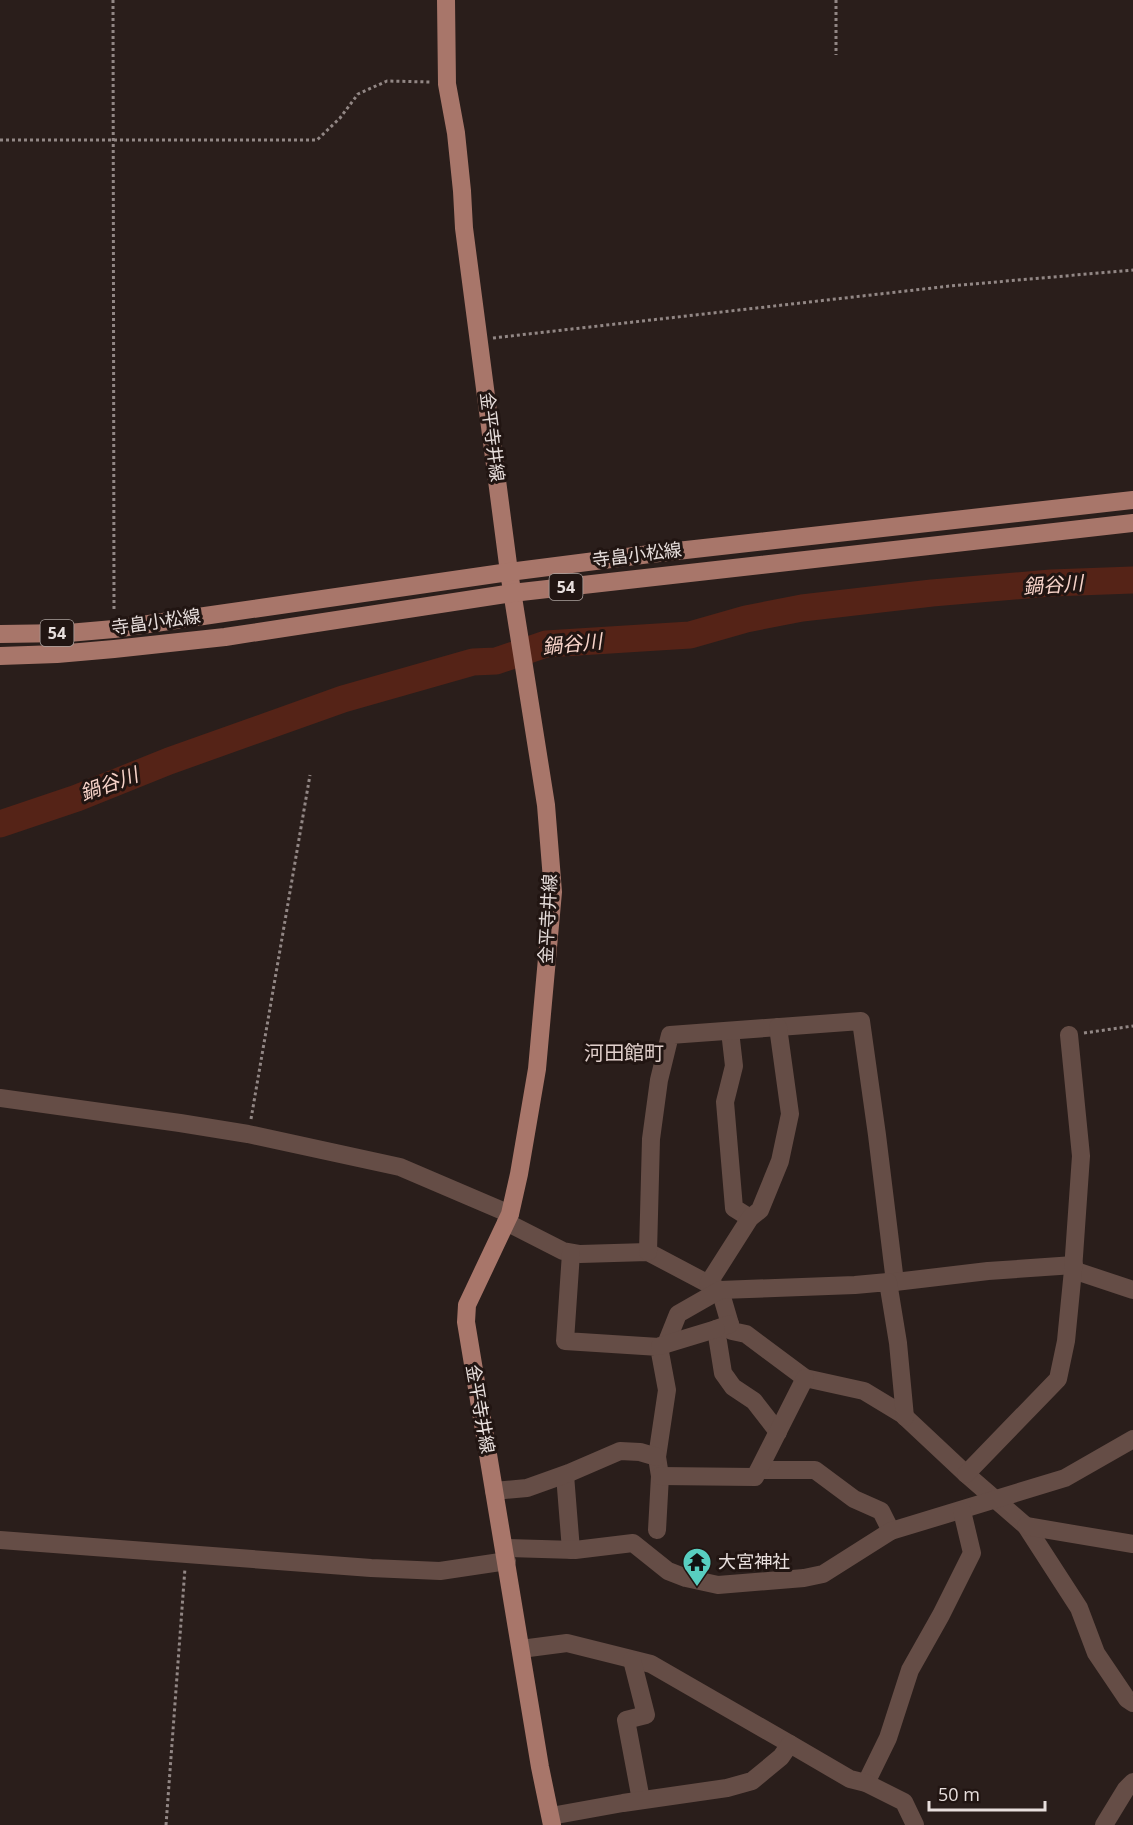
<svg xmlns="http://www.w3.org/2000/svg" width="1133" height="1825" viewBox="0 0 1133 1825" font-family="'Open Sans','Noto Sans JP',sans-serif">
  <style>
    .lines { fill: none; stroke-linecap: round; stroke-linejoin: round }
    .river { stroke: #552317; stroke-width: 27 }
    .path { stroke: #928785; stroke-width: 3; stroke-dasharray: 3 3; stroke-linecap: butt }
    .minor { stroke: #654d46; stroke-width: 18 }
    .major { stroke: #a8766a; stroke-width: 18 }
    .labels { text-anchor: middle; stroke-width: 6; stroke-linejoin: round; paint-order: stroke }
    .shield { fill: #211512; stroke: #aca29f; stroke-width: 1.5 }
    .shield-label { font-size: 16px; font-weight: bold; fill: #e7dedc }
    .street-label { font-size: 18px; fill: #e7dedc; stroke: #211512 }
    .poi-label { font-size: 18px; fill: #e7dedc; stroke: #211512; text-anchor: start }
    .water-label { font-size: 20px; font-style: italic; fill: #f7d3c9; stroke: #211512 }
    .neighbourhood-label { font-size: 20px; fill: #e0cfcb; stroke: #211512 }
  </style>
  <rect width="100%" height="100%" fill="#2a1e1b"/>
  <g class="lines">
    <path class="river" d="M0,824L77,798L169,761L343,699L473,662L496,661L546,644L690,635L746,619L802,608L932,593L1051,583L1133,580"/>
    <g class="path">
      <path d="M113,0L114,612"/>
      <path d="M836,0V55"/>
      <path d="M0,140H317L340,118L358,94L387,81L430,82"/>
      <path d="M493,338L950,286L1133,270"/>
      <path d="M1084,1033L1133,1026"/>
      <path d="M251,1119L310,775"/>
      <path d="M166,1825L185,1568"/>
    </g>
    <g class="minor">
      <path d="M730,1031L734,1066L725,1102L734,1208L750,1218"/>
      <path d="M0,1098L180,1123L248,1134L400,1167L510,1214"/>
      <path d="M506,1222L563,1251L580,1254L648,1252L720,1290L732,1331L746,1334L805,1378L864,1391L902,1414L966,1474L1026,1526L1079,1608L1096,1653L1127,1699L1133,1703"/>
      <path d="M648,1252L651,1139L659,1080L670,1035L861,1021L877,1135L895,1282H888"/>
      <path d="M571,1253L565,1341L659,1347L667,1390L657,1457L660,1476L657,1530"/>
      <path d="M1073,1270L1133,1290"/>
      <path d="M895,1282L988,1271L1074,1265"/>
      <path d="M708,1284L750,1218L760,1210L780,1161L790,1114L778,1027"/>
      <path d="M730,1324L716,1329L723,1373L733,1387L754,1401L778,1432"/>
      <path d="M666,1344L678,1314L720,1290L855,1285L888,1282L898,1343L905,1417"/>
      <path d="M660,1346L716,1329"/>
      <path d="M759,1470H815L854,1499L881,1511L891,1531"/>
      <path d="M966,1474L1058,1379L1066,1341L1073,1270L1081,1156L1069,1035"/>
      <path d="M565,1475L571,1550"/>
      <path d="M660,1476L755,1477L805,1378"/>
      <path d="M494,1491L527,1488L569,1473L620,1451L640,1452L657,1457"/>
      <path d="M1026,1526L1133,1544"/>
      <path d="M0,1540L371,1568L440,1571L507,1561"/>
      <path d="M505,1548L575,1550L633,1543L668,1571L686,1578L718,1585L804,1578L823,1574L891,1531L1065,1478L1133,1439"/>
      <path d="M521,1649L567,1643L651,1664L790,1744"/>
      <path d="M632,1660L646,1715L626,1720L641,1800"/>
      <path d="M866,1783L888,1738L910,1670L941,1615L972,1553L962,1511"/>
      <path d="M551,1816L623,1803L727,1788L752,1781L781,1757L790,1744L850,1779L866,1783L904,1802L915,1825"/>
      <path d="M1104,1825L1126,1789L1133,1782"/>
    </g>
    <g class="major">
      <path d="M446,0L447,84L456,133L462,191L464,228L509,572L546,805L553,892L537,1069L519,1174L510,1214L467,1305L466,1322L540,1767L552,1825"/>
      <path d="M0,634L68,633L114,629L509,572L650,554L1133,500"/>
      <path d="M0,656L57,654L114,649L225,637L512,593L1133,523"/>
    </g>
  </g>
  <defs>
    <g id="temple-pin" transform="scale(1.5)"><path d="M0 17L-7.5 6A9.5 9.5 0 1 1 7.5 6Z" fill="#58cec0" stroke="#211512"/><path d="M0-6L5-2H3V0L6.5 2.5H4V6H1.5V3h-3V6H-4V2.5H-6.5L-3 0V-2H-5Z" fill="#111"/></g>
  </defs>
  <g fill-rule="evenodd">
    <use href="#temple-pin" x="697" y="1562"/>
  </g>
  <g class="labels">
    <g class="shield">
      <rect x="549.5" y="574" width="33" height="26" rx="4.5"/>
      <rect x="40.5" y="620" width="33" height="26" rx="4.5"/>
    </g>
    <g class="shield-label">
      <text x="566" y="593">54</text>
      <text x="57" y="639">54</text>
    </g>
    <g class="street-label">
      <text transform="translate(492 437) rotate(83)" y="6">金平寺井線</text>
      <text transform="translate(637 555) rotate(-7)" y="6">寺畠小松線</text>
      <text transform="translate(156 622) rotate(-8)" y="6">寺畠小松線</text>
      <text transform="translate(548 919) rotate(-87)" y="6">金平寺井線</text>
      <text transform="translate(480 1409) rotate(80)" y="6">金平寺井線</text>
    </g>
    <g class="poi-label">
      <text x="718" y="1568">大宮神社</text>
    </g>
    <g class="water-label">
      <text transform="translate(1053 585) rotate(-4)" y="7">鍋谷川</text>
      <text transform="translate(572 644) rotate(-6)" y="7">鍋谷川</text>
      <text transform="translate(109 784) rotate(-20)" y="7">鍋谷川</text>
    </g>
    <g class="neighbourhood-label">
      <text x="624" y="1060">河田館町</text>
    </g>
  </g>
  <path d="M929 1801v9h116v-9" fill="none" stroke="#e7dedc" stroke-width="3"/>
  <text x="938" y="1801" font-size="18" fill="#e7dedc" stroke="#211512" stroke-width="4.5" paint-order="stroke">50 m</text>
</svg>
